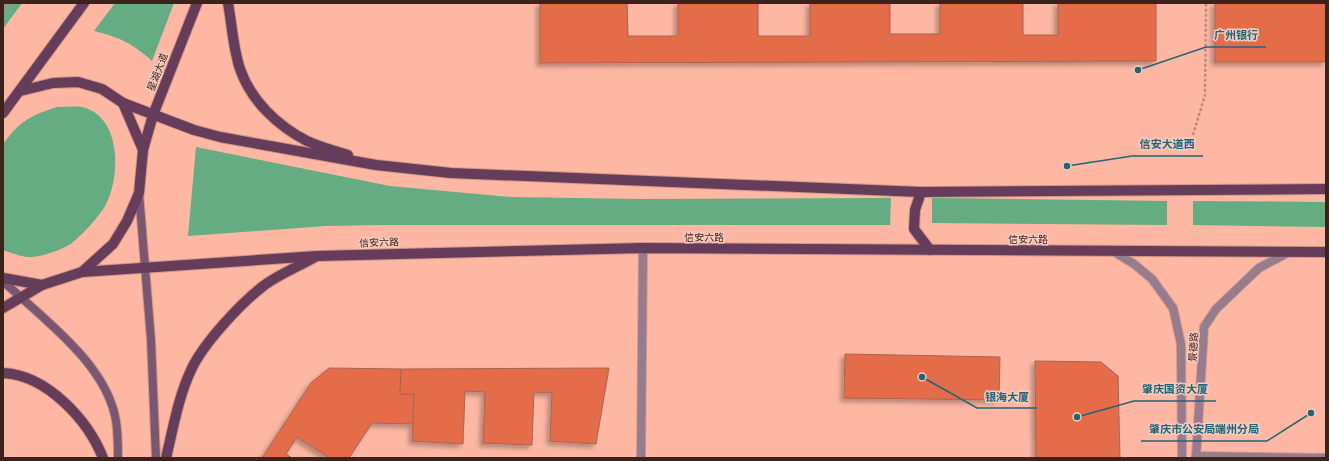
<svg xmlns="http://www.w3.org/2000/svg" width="1329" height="461" viewBox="0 0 1329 461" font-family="Montserrat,'Noto Sans SC',sans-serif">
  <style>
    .green { fill: #65ac82 }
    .building { fill: #e46c49; stroke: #a56654; filter: url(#shadow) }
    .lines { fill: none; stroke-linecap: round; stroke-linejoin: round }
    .minor-casing { stroke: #d39685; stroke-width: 10 }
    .tertiary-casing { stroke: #d39685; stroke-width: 10 }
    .secondary-casing { stroke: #d39685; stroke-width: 10 }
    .primary-casing { stroke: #d39685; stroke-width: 12 }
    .path { stroke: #c28979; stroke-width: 2.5; stroke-dasharray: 3 2; stroke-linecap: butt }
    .minor { stroke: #957c8e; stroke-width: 8 }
    .tertiary { stroke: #957c8e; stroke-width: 8 }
    .secondary { stroke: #7a5770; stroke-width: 8 }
    .primary { stroke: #663c5b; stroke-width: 10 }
    .labels { text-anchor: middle; stroke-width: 3; stroke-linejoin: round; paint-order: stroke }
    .street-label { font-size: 10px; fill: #3d221b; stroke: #f7ccc0 }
    .leader { fill: none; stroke: #206676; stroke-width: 1.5 }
    .callout-dot { fill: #206676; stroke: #f7ccc0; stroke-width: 1.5 }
    .callout-label { font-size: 11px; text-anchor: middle; font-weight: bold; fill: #206676; stroke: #f7ccc0; stroke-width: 3; stroke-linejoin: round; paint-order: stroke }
  </style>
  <defs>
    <filter id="shadow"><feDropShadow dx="-3.5" dy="3.5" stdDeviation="2" flood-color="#0004"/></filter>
  </defs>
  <rect width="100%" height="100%" fill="#fdb7a3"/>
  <g class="green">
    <path d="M3,3H22L3,29Z"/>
    <path d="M115,3H174L152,61C132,43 121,38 94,31Z"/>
    <path d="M57,107C65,107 74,106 82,107C121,116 121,175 106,204C101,215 82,235 72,243C64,249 39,258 29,257C21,257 13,253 5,251L3,249V144C20,121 31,115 57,107Z"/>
    <path d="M196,147L390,186L511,197L641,199L891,198L890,225H383L326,226L188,236Z"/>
    <path d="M932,198L1167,201V225L932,223Z"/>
    <path d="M1193,201L1326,202V227L1193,225Z"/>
  </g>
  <g class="building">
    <path d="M540,3H627L628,36H678V3H758V36H810V3H890V34H940V3H1023V35H1058V3H1156V61L540,63Z"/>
    <rect x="1215" y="3" width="111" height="59"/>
    <path d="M845,354L1000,357L999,400L844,398Z"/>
    <path d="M1035,361L1101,362L1118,376L1120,458H1036Z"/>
    <path d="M329,368L401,369L400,394H414L413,424L372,423L349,458H330L297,437L286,454L292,458H262L311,383Z"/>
    <path d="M609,368L596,444L550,441L552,393L534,392L532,445L483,443L485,392L465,391L463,444L412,441L414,394H400L401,369Z"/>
  </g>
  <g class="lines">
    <g class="minor-casing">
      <g id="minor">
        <path d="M1196,456L1326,458"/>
        <path d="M641,458L643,248"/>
      </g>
    </g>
    <g class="tertiary-casing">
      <g id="tertiary">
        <path d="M1113,251L1134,264L1152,279L1173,308L1181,344L1182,458"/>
        <path d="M1196,458L1204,327L1216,309L1259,268L1289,252"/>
      </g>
    </g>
    <g class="secondary-casing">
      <g id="secondary">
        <path d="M139,193L151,340L156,458"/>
        <path d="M3,281C43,319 107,364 116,421C118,433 118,446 118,458"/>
      </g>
    </g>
    <g class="primary-casing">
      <g id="primary">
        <path d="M228,3C232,25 233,48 240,69C251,101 278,126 307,141C320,147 335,151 348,155"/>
        <path d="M123,103L194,130L220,137L376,165L451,173L921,192L1326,189"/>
        <path d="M3,113L84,3"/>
        <path d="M143,150L153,115L197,3"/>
        <path d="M921,192L915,210L914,229L930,250"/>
        <path d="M82,272L317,256L643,248L1326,252"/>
        <path d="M3,278L42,285L82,272L113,244L127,221L139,193L143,150L123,103L102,89L78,82L53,83L20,91"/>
        <path d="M3,308L42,285"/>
        <path d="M3,373C47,375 88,420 103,458"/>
        <path d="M166,458C173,429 178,398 191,370C203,344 239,305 262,287C277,275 298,267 315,257"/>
      </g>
    </g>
    <g class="path">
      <path d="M3,12L11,3"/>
      <path d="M1193,135L1205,95L1206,3"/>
    </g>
    <use href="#minor" class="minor"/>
    <use href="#tertiary" class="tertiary"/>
    <use href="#secondary" class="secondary"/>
    <use href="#primary" class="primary"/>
  </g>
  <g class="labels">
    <g class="street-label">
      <text transform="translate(157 72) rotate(-69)" y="4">星湖大道</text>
      <text x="704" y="241">信安六路</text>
      <text x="1028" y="243">信安六路</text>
      <text transform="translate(379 242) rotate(-2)" y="4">信安六路</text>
      <text transform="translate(1193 347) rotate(-86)" y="4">景德路</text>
    </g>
  </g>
  <path class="leader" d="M1138 70L1206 47H1266M1067 166L1132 156H1203M1077 417L1134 401H1216M922 377L977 408H1037M1311 413L1267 441H1141"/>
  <g class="callout-dot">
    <circle cx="1138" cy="70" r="4"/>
    <circle cx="1067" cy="166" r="4"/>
    <circle cx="1077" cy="417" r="4"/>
    <circle cx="922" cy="377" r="4"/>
    <circle cx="1311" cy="413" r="4"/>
  </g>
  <g class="callout-label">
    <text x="1236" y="39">广州银行</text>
    <text x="1167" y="148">信安大道西</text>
    <text x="1175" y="393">肇庆国资大厦</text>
    <text x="1007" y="401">银海大厦</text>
    <text x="1204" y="433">肇庆市公安局端州分局</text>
  </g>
  <rect width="1329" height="461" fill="none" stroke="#3d221b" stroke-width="8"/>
</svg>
